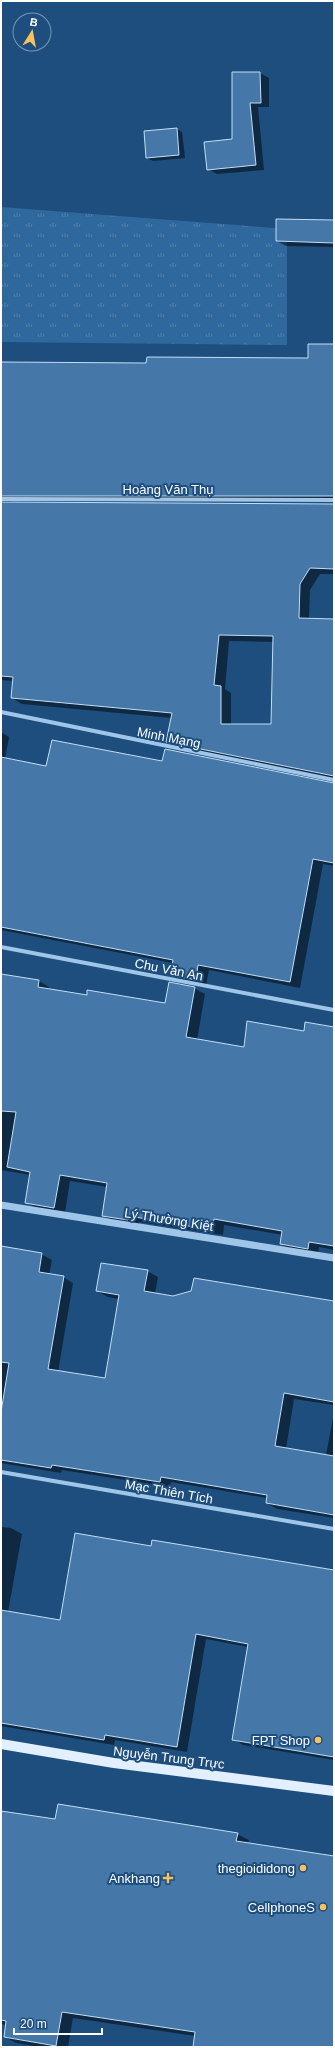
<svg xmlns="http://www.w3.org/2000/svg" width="335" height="2048" viewBox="0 0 335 2048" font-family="Arial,sans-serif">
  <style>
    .grass { fill: url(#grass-tufts) }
    .shadow { fill: #0007; fill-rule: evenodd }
    .building { fill: #4578a8; stroke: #c3def6; fill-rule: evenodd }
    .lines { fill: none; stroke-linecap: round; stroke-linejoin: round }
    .minor { stroke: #9fc6e8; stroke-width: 4 }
    .tertiary { stroke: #9fc6e8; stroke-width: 7 }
    .primary { stroke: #e2effe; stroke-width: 10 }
    .poi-dot { fill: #f8c05e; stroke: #1d4e7e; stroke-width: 1.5 }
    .labels { text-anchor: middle; stroke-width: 4; stroke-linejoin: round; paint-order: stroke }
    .street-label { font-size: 13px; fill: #fff; stroke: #1d4e7e }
    .poi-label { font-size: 13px; fill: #fff; stroke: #1d4e7e; text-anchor: end }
  </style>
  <defs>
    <pattern id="grass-tufts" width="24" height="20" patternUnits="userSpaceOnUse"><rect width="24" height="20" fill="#2f689c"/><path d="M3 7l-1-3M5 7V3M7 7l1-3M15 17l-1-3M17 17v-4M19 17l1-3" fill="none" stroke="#4e7fab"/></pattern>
  </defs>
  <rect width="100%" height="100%" fill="#1d4e7e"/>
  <path class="grass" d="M1,207L287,229V345L1,342Z"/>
  <g class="shadow">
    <path d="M233,73H260L269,78V107H258L264,170L217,174L208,169L233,140Z"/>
    <path d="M177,129L182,132L185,158L153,161L147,158Z"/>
    <path d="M334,221V247L286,246L277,241Z"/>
    <path d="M334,345V502L12,501L9,504H334V574H320L310,590L309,619L334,620V780L178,748L167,742L172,718L22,704L12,698L14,681L1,680V363L147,364L309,359ZM229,641L274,642L272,725H231V693L225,689Z"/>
    <path d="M1,732L9,737L5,759L47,767L163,762L334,784V866L323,864L300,988L209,970L206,986L181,981L171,975L173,963L1,930Z"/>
    <path d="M1,975L39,981L49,987V990L87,997L166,1004L194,988L205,994L197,1040L245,1048L304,1032L334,1028V1250L319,1247L318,1254L292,1250L281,1244L283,1235L224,1225L223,1235L139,1222V1225L113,1221L103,1215L107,1187L70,1181L65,1213L37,1208L26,1202L31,1175L1,1170Z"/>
    <path d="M1,1247L41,1254L52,1260L49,1275L63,1277L73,1283L58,1372L106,1380L119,1299L108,1297L97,1291L147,1271L158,1277L155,1294L173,1297L334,1302V1405L294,1399L286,1449L326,1455L334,1412V1518L277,1509L267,1503V1498L171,1482L170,1487L62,1470L61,1473L1,1463Z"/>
    <path d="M1,1527L11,1528L22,1534L8,1612L61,1621L152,1547L334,1572V1760L243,1745L233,1739L248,1647L206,1639L187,1752L115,1740L114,1745L1,1726Z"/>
    <path d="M1,1812L56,1821L237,1834L249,1840L248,1844L334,1857V2047H194L195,2036L73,2018L68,2047H40L16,2043L5,2037L7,2025L1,2024Z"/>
  </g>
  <g class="building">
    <path d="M232,72H260L261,103H250L256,165L207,170L204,142L232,139Z"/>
    <path d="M177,128L179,155L146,158L144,131Z"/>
    <path d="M276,219L334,220V243L276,241Z"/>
    <path d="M308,344H334V496H1V362L146,363L147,357L308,358Z"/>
    <path d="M1,502L334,504V569L310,568L300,584L299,618L334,619V776L166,742L172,713L11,698L13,677L1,676ZM219,635L273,636L271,724H221V686L214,685Z"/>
    <path d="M52,740L162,761L165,749L334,783V863L313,859L290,982L198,965L196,980L170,975L173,960L1,927V757L46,766Z"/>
    <path d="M1,974L39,980L38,987L87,995V990L165,1003L169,982L195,987L186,1037L244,1047L247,1021L304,1031L305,1022L334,1027V1246L309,1242L308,1249L280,1244L282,1231L214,1219L212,1230L129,1216L128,1220L102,1216L107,1183L60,1175L54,1208L25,1203L30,1172L7,1167L16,1112L1,1111Z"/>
    <path d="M1,1246L42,1253L39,1272L64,1276L48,1369L105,1378L119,1295L96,1291L101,1263L148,1270L144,1291L173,1296L191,1291L194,1278L334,1301V1402L284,1393L275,1446L334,1456V1515L266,1503L267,1495L161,1477L160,1482L52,1465L51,1468L1,1460V1412L9,1363L1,1362Z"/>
    <path d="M75,1533L151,1546L152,1540L334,1570V1757L232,1740L248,1644L196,1634L177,1747L105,1735L104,1740L1,1723V1610L60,1620Z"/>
    <path d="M58,1804L238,1833L236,1841L334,1856V2047H193L195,2032L62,2012L56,2046L4,2037L6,2021L1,2020V1811L55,1819Z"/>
  </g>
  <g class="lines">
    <g class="minor">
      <path d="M1,499L334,500"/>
      <path d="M1,712L334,780"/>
      <path d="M1,947L334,1010"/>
      <path d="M1,1472L334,1529"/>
    </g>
    <path class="tertiary" d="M1,1205L334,1258"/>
    <path class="primary" d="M1,1744L114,1763L334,1791"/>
  </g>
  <g class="poi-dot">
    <circle cx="318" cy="1740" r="4"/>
    <circle cx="303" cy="1868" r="4"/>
    <path d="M166 1872h4v4h4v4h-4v4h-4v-4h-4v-4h4z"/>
    <circle cx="323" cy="1907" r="4"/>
  </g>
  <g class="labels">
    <g class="street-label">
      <text x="168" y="494">Hoàng Văn Thụ</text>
      <text transform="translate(169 737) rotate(11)" y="5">Minh Mạng</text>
      <text transform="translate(169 969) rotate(11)" y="5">Chu Văn An</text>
      <text transform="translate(169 1219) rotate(9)" y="5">Lý Thường Kiệt</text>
      <text transform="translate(169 1491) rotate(10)" y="5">Mạc Thiên Tích</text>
      <text transform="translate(169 1757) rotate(7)" y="5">Nguyễn Trung Trực</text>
    </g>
    <g class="poi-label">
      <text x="310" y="1745">FPT Shop</text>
      <text x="295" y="1873">thegioididong</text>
      <text x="160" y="1883">Ankhang</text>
      <text x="315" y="1912">CellphoneS</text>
    </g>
  </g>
  <rect width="335" height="2048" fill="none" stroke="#ffffff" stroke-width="4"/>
  <g transform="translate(32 32) rotate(11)"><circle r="19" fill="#1d4e7e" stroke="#7795b2"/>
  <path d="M0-3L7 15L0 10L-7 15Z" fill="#f8c05e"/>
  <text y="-6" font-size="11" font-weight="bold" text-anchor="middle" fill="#ffffff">B</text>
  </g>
  <path d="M14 2028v6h88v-6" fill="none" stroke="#ffffff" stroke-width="2"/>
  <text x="20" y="2028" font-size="12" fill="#ffffff" stroke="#1d4e7e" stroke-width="3" paint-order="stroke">20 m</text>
</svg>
